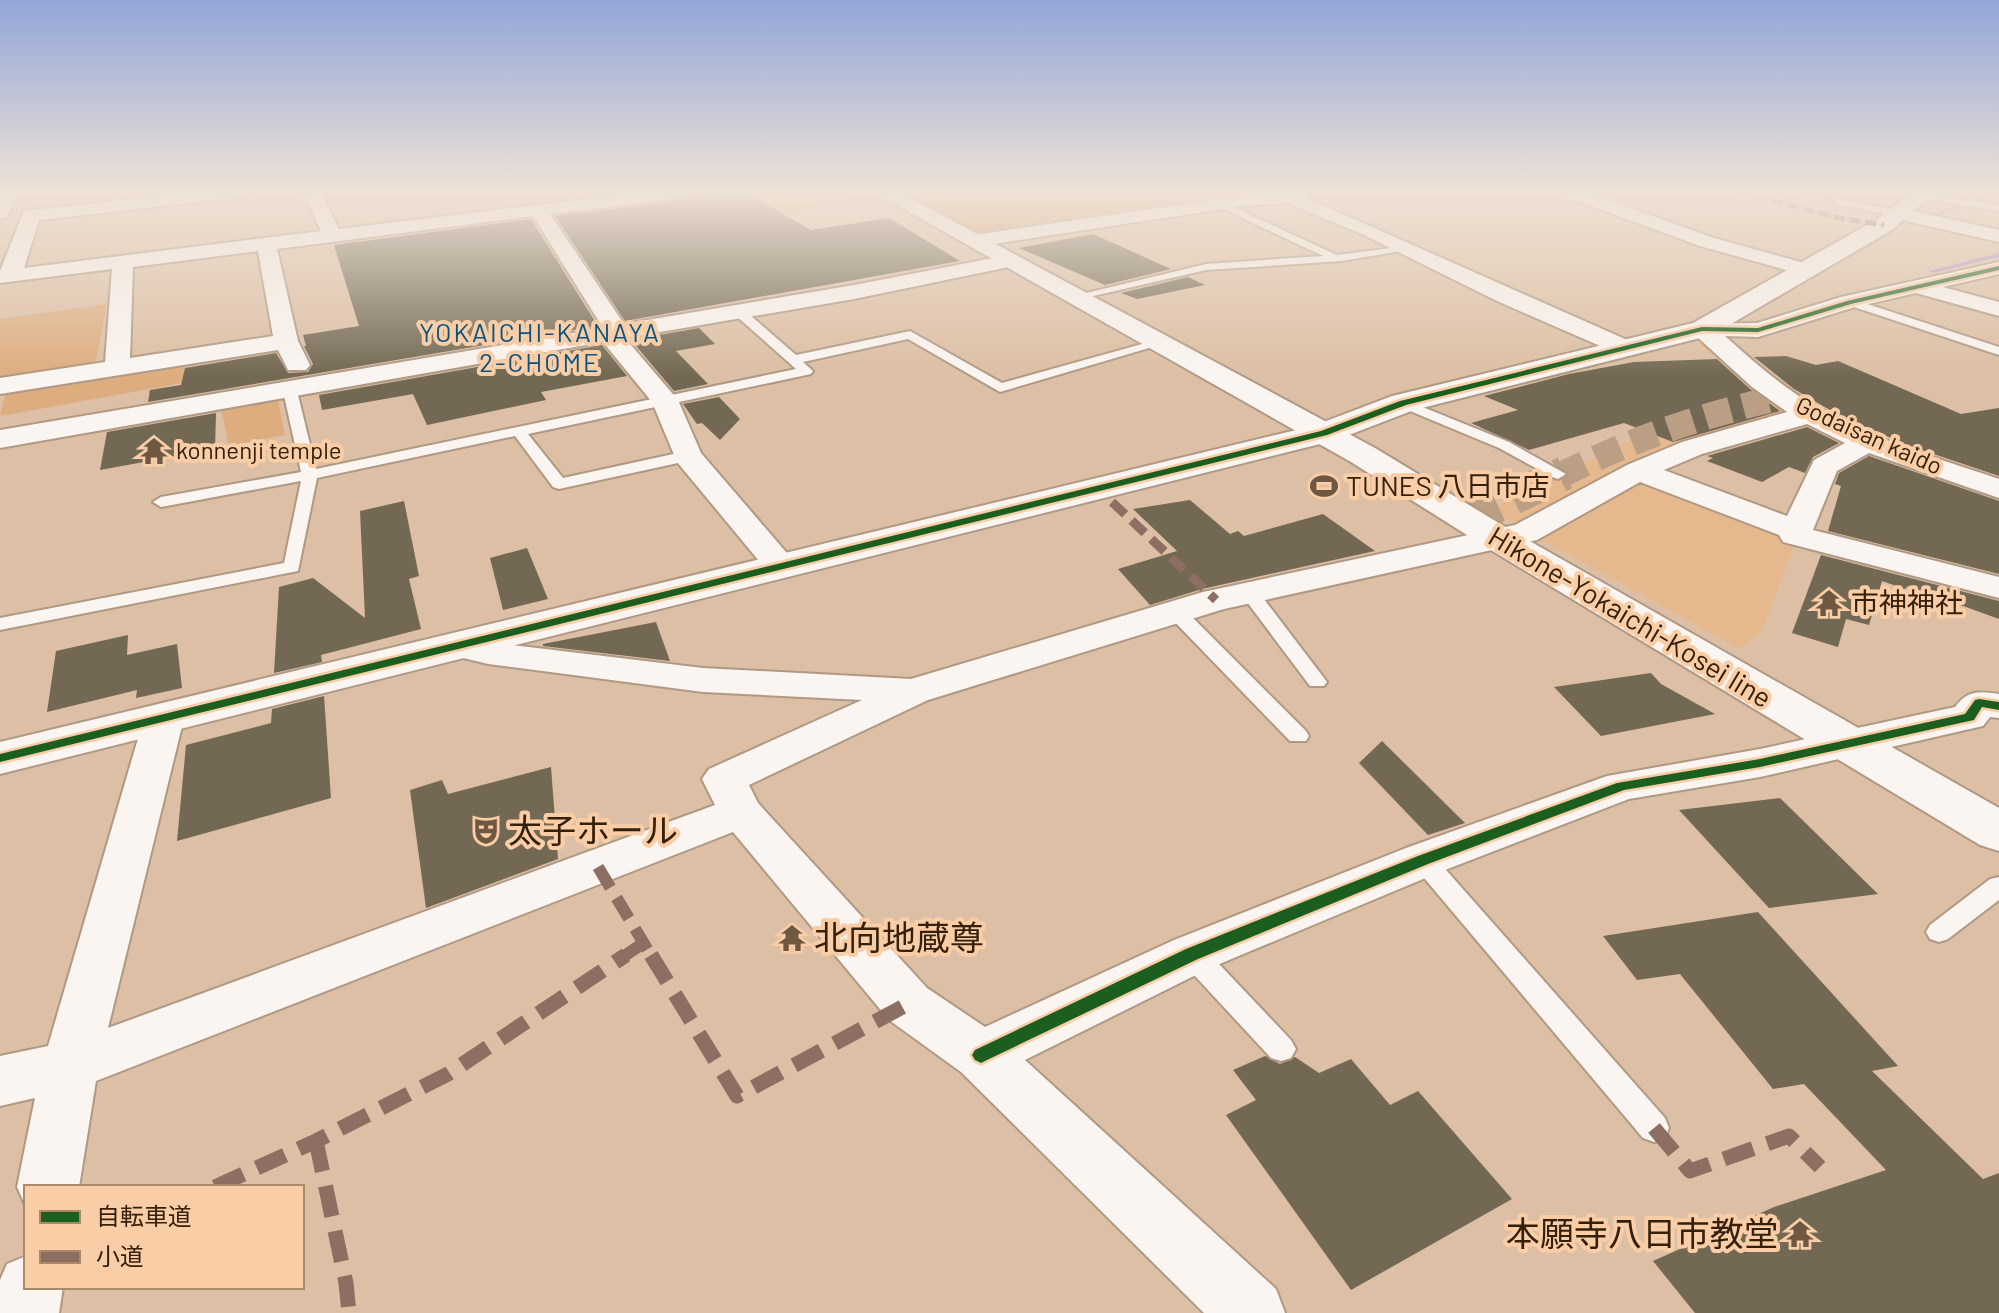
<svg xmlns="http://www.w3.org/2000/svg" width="1999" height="1313" viewBox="0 0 1999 1313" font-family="Barlow,'Noto Sans JP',sans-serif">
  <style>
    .built { fill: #e6b88d }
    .green { fill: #ddad7f }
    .forest { fill: #ce9b68 }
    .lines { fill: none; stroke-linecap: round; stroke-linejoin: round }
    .stream { fill: #b291c1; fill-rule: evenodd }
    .building { fill: #726853 }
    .street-tunnel-far1 { stroke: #ba9f85; stroke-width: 26; stroke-dasharray: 26 13; stroke-linecap: butt }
    .street-tunnel { stroke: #ba9f85; stroke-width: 34; stroke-dasharray: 34 17; stroke-linecap: butt }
    .lane-casing { stroke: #af9984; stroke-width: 4 }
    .street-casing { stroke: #af9984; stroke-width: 4 }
    .secondary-casing { stroke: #af9984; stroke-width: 4 }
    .primary-casing { stroke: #af9984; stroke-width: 4 }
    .lane { fill: #faf5f1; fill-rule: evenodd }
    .street { fill: #faf5f1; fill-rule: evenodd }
    .secondary { fill: #faf5f1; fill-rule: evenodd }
    .primary { fill: #faf5f1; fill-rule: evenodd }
    .quiet-far3 { stroke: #8d6e63; stroke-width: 5; stroke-dasharray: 11 5; stroke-linecap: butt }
    .quiet-far2 { stroke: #8d6e63; stroke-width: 9; stroke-dasharray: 18 9; stroke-linecap: butt }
    .quiet-far1 { stroke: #8d6e63; stroke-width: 12; stroke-dasharray: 24 12; stroke-linecap: butt }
    .quiet { stroke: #8d6e63; stroke-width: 15; stroke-dasharray: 31 15; stroke-linecap: butt }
    .cycleway-casing { stroke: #f9cda6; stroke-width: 5 }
    .cycleway { fill: #1b5e20; fill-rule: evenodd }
    .labels { text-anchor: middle; stroke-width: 8; stroke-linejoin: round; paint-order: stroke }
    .far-street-label { font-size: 24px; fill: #34200b; stroke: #f9cda6 }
    .far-poi-label { font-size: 24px; fill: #34200b; stroke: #f9cda6; text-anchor: start }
    .far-neighbourhood-label { font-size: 26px; letter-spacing: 2px; fill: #085381; stroke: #f9cda6 }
    .poi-label { font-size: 28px; fill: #34200b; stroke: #f9cda6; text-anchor: start }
    .street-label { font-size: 28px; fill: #34200b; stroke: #f9cda6 }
    .near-poi-label { font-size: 34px; fill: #34200b; stroke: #f9cda6; text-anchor: start }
  </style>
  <rect width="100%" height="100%" fill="#dcbfa4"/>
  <path class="built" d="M1728,341L1798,397L1806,421L1740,437L1663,473L1796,542L1761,632L1739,649L1489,510L1625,443L1698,414L1766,396L1695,342Z"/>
  <g class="green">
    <path d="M744,192H846L862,201L780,213Z"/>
    <path d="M107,304L96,360L67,371L0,381V319Z"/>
    <path d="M187,361L182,383L0,416L7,387Z"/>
    <path d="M278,400L285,435L229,446L221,409Z"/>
  </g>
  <path class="forest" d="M901,192H1237L1252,199L989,239Z"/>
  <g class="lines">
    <g class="stream">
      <path d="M1993,192H1999V194L1939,215L1934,214Z"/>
      <path d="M1999,253V257L1933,273L1929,271Z"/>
    </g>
  </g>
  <g class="building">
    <path d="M714,192H744L811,230L889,218L960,261L625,321L555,216L685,200L696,194Z"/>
    <path d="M531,219L598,326L148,402L150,390L181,385L185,368L276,353L288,373L308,372L313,364L304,346H306L303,335L359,326L334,245Z"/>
    <path d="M1093,234L1171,269L1105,285L1019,248Z"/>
    <path d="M1188,277L1205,285L1137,299L1121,293Z"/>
    <path d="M699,328L715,344L676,351L708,384L674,391L631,340Z"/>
    <path d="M602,345L627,376L541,392L546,400L427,425L413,394L322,410L319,395Z"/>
    <path d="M1786,356L1816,365L1838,361L1961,414L1999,408V476L1907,445L1840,416L1794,389L1754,357Z"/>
    <path d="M1717,359L1750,389L1780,411L1673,442L1624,423L1529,450L1471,423L1518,410L1484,396L1569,374L1634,362Z"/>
    <path d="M719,397L740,419L720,440L702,423L697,424L683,404Z"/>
    <path d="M216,413L215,449L100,470L107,432Z"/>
    <path d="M1807,427L1839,443L1813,457L1805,473L1789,467L1762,482L1707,461L1713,458L1707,456Z"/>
    <path d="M1869,456L1999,501V574L1828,531L1841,486L1835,484L1839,473Z"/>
    <path d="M1190,500L1230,534L1238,531L1244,536L1323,514L1375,551L1202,589L1150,605L1118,569L1177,551L1133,509Z"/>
    <path d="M404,501L419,576L409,579L421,629L321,655L322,662L274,673L279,587L313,578L365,618L360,511Z"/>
    <path d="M527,548L548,599L503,610L490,558Z"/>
    <path d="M1821,555L1999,601V619L1908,586L1905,589L1882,581L1869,625L1846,619L1838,647L1792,633Z"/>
    <path d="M656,622L670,661L543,646V644Z"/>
    <path d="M128,635L127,655L177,644L182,688L136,698L137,690L47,712L56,651Z"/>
    <path d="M1651,673L1661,684L1715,714L1601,736L1554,687Z"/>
    <path d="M324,696L331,798L177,841L186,745L271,723L272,709Z"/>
    <path d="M1382,741L1465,823L1428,835L1359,763Z"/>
    <path d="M551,767L558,859L426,908L410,790L442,780L448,794Z"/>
    <path d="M1780,798L1878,894L1769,908L1679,810Z"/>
    <path d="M1758,912L1898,1066L1872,1071L1983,1179L1999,1173V1313H1695L1653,1261L1774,1207L1886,1170L1804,1084L1773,1089L1680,974L1637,980L1603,936Z"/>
    <path d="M1265,1056L1280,1064L1295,1057L1319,1073L1351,1059L1390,1105L1418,1091L1512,1199L1351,1290L1226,1115L1256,1100L1233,1070Z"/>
  </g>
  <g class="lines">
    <path class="street-tunnel-far1" d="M1561,475C1638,437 1699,416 1782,397"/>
    <path class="street-tunnel" d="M1467,520L1565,473"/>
    <g class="lane-casing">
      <g id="lane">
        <path d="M1922,193L1999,205V211L1919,198Z"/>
        <path d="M1836,198L1900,211L1905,214L1900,217L1833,203Z"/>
        <path d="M1220,201L1337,255L1408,246L1413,249L1342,261L1206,270L1076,300L1070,297L1206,264L1323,256L1217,206Z"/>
        <path d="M1849,298L1999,347V355L1845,304V300Z"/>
        <path d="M734,308H742L796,355L910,331L1002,383L1160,339L1166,343L1000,392L908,339L803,362L813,371L811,374L528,434L563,478L687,451L695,456L687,461L559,489L553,487L515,436L317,478L298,571L0,630V618L284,563L301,481L161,507L153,502L161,497L301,472L283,391L285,388L297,391L316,469L796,369L734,314Z"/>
        <path d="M1403,399L1509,442L1566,474L1558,479L1552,477L1499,448L1398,406V400Z"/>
        <path d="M1250,588L1257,590L1324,678L1327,682L1324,686H1310L1241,594Z"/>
        <path d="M1176,606L1183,608L1306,731L1309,736L1306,741H1290L1169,616L1167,612L1169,608Z"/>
        <path d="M1423,851L1432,854L1665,1118L1669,1128L1665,1138L1654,1142L1643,1138L1414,866L1411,860L1414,854Z"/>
        <path d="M1999,877V900L1948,939L1939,942L1930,939L1926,932L1930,925L1990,879Z"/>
        <path d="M1192,943L1202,946L1291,1040L1296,1049L1291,1058L1281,1061L1271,1058L1182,962L1179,954L1182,946Z"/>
      </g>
    </g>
    <g class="street-casing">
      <g id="street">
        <path d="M1,192H19L7,217L0,219Z"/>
        <path d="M197,192H252L243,197L39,220L24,268L321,231L303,192H321L339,229L645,192H694L685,197L550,214L624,324L854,285L1009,255L1019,261L1009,267L854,299L625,338L678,400L701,453L798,566L793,573L781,576L769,573L677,462L652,402L603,342L0,448V430L603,328L533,216L277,249L298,341L310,365L306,370H288L278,350L0,394V378L105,362L112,269L0,283V271L24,211ZM258,251L273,336L130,358L133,267Z"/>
        <path d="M388,192H415L412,196L390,197Z"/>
        <path d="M1268,192H1308L1309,199L1634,343L1637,348L1634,353H1616L1497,301L1364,235L1287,203L1242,206L974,247L964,241L974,235Z"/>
        <path d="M1561,192H1586L1714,238L1815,266L1818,270L1808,276L1700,246L1564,196Z"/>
        <path d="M1900,208L1999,230V242L1893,218L1891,214L1893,210Z"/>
        <path d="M1999,262V274L1943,287L1999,302V316L1916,293L1855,307L1758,337L1725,336C1754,362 1783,388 1817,407C1874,440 1937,458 1999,479V498L1869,453L1837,471L1813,530L1999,577V598L1783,542L1779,535L1640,482L1537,540L1224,609L928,700L749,785L758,803L927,988L985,1027L1174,940L1406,848L1607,776L1760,749L1955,707C1968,690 1978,691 1999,694V718L1990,717L1983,726L1760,777L1629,799L1440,872L1210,968L1025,1060L1276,1289L1285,1313H1204L961,1072L889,1020L733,832L96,1081L79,1187H26V1207L17,1187L35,1098L0,1106V1056L48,1046L144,718L150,709L164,705L178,709L184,718L108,1028L715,805L702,779L709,769L862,700L703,692L488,664L443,653L437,645L443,637L456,634L488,642L703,668L911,679L1203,592L1515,525L1627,465L1682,442L1787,412L1752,387L1694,334L1690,329L1694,324L1757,323L1841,297ZM1807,424L1845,443L1814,460L1787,516L1664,470L1702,454Z"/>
        <path d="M26,1256V1287H63L59,1313H0V1280L7,1264Z"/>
      </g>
    </g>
    <g class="secondary-casing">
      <path id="secondary" d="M1913,192H1935L1892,230L1712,335L1414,410L1336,440L0,774V742L1313,426L1392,396L1693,323L1876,220Z"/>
    </g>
    <g class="primary-casing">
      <path id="primary" d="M874,192H899L1375,448L1512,531L1999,808V851L1980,845L1486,547L1351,462Z"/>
    </g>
    <use href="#lane" class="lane"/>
    <use href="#street" class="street"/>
    <use href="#secondary" class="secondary"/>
    <use href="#primary" class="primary"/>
    <g class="quiet-far3">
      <path d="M1741,192L1839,218L1884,225"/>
      <path d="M1806,192L1836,201"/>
    </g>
    <path class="quiet-far2" d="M1112,502L1216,600"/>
    <g class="quiet-far1">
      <path d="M598,867L652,957"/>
      <path d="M623,957L642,944"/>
    </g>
    <g class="quiet">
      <path d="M651,955L737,1096L908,1004"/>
      <path d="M1654,1128L1690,1171L1789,1136L1820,1167"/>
      <path d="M316,1141L346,1283L349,1313"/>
      <path d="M215,1187L316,1141L448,1074L626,955"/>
    </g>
    <g class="cycleway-casing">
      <g id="cycleway">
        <path d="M1999,266V270L1851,304L1758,332L1702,331L1406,405L1327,435L0,762V754L1321,431L1400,401L1702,327L1758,328L1847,301Z"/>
        <path d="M1979,699L1999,702V710L1982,707L1974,720L1760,767L1624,790L1428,864L1198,959L987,1060L981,1063L975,1060L972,1055L975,1050L1186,949L1418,856L1617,783L1760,759L1965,714L1975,700Z"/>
      </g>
    </g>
    <use href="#cycleway" class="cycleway"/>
  </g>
  <linearGradient id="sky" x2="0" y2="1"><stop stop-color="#92a6d8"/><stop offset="0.51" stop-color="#efe2d6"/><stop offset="1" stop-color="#efe2d6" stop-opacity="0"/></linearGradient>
  <rect width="1999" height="376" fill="url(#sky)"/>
  <defs>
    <g id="temple-bare" transform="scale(2.16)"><path d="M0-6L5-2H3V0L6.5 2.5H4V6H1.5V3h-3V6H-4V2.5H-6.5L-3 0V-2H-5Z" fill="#6f5841" stroke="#f9cda6" stroke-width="2.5" paint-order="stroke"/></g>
    <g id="stadium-bare" transform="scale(2.16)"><path d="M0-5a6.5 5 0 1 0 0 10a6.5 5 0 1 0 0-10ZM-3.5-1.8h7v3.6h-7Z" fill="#6f5841" stroke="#f9cda6" stroke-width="2.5" paint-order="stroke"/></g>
    <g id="theatre-bare" transform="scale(2.16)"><path d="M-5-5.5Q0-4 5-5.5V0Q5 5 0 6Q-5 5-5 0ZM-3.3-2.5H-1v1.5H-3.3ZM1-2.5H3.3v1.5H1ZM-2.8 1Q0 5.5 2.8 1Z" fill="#6f5841" stroke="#f9cda6" stroke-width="2.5" paint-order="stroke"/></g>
  </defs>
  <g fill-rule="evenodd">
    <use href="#temple-bare" x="154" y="451"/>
    <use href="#stadium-bare" x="1324" y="486"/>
    <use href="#temple-bare" x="1829" y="603"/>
    <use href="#theatre-bare" x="486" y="831"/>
    <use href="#temple-bare" x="792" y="938"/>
    <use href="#temple-bare" x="1800" y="1234"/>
  </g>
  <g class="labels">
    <g class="far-street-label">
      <text transform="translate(1869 436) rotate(24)" y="8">Godaisan kaido</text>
    </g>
    <g class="far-poi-label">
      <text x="176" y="459">konnenji temple</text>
    </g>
    <g class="far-neighbourhood-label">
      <text x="540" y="342">YOKAICHI-KANAYA<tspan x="540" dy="30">2-CHOME</tspan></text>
    </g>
    <g class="poi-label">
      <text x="1346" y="496">TUNES 八日市店</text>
      <text x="1851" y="613">市神神社</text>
    </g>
    <g class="street-label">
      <text transform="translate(1630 617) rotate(31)" y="10">Hikone-Yokaichi-Kosei line</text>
    </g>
    <g class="near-poi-label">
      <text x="508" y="843">太子ホール</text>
      <text x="814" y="950">北向地蔵尊</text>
      <text x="1778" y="1246" text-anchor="end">本願寺八日市教堂</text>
    </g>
  </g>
  <rect x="24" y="1185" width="280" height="104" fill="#f9cda6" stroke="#aa8868" stroke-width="2"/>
  <rect x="40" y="1211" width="40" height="12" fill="#1b5e20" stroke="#aa8868" stroke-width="2"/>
  <text x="96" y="1225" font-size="24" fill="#34200b">自転車道</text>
  <rect x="40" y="1251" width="40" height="12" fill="#8d6e63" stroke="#aa8868" stroke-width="2"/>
  <text x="96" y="1265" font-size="24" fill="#34200b">小道</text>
</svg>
